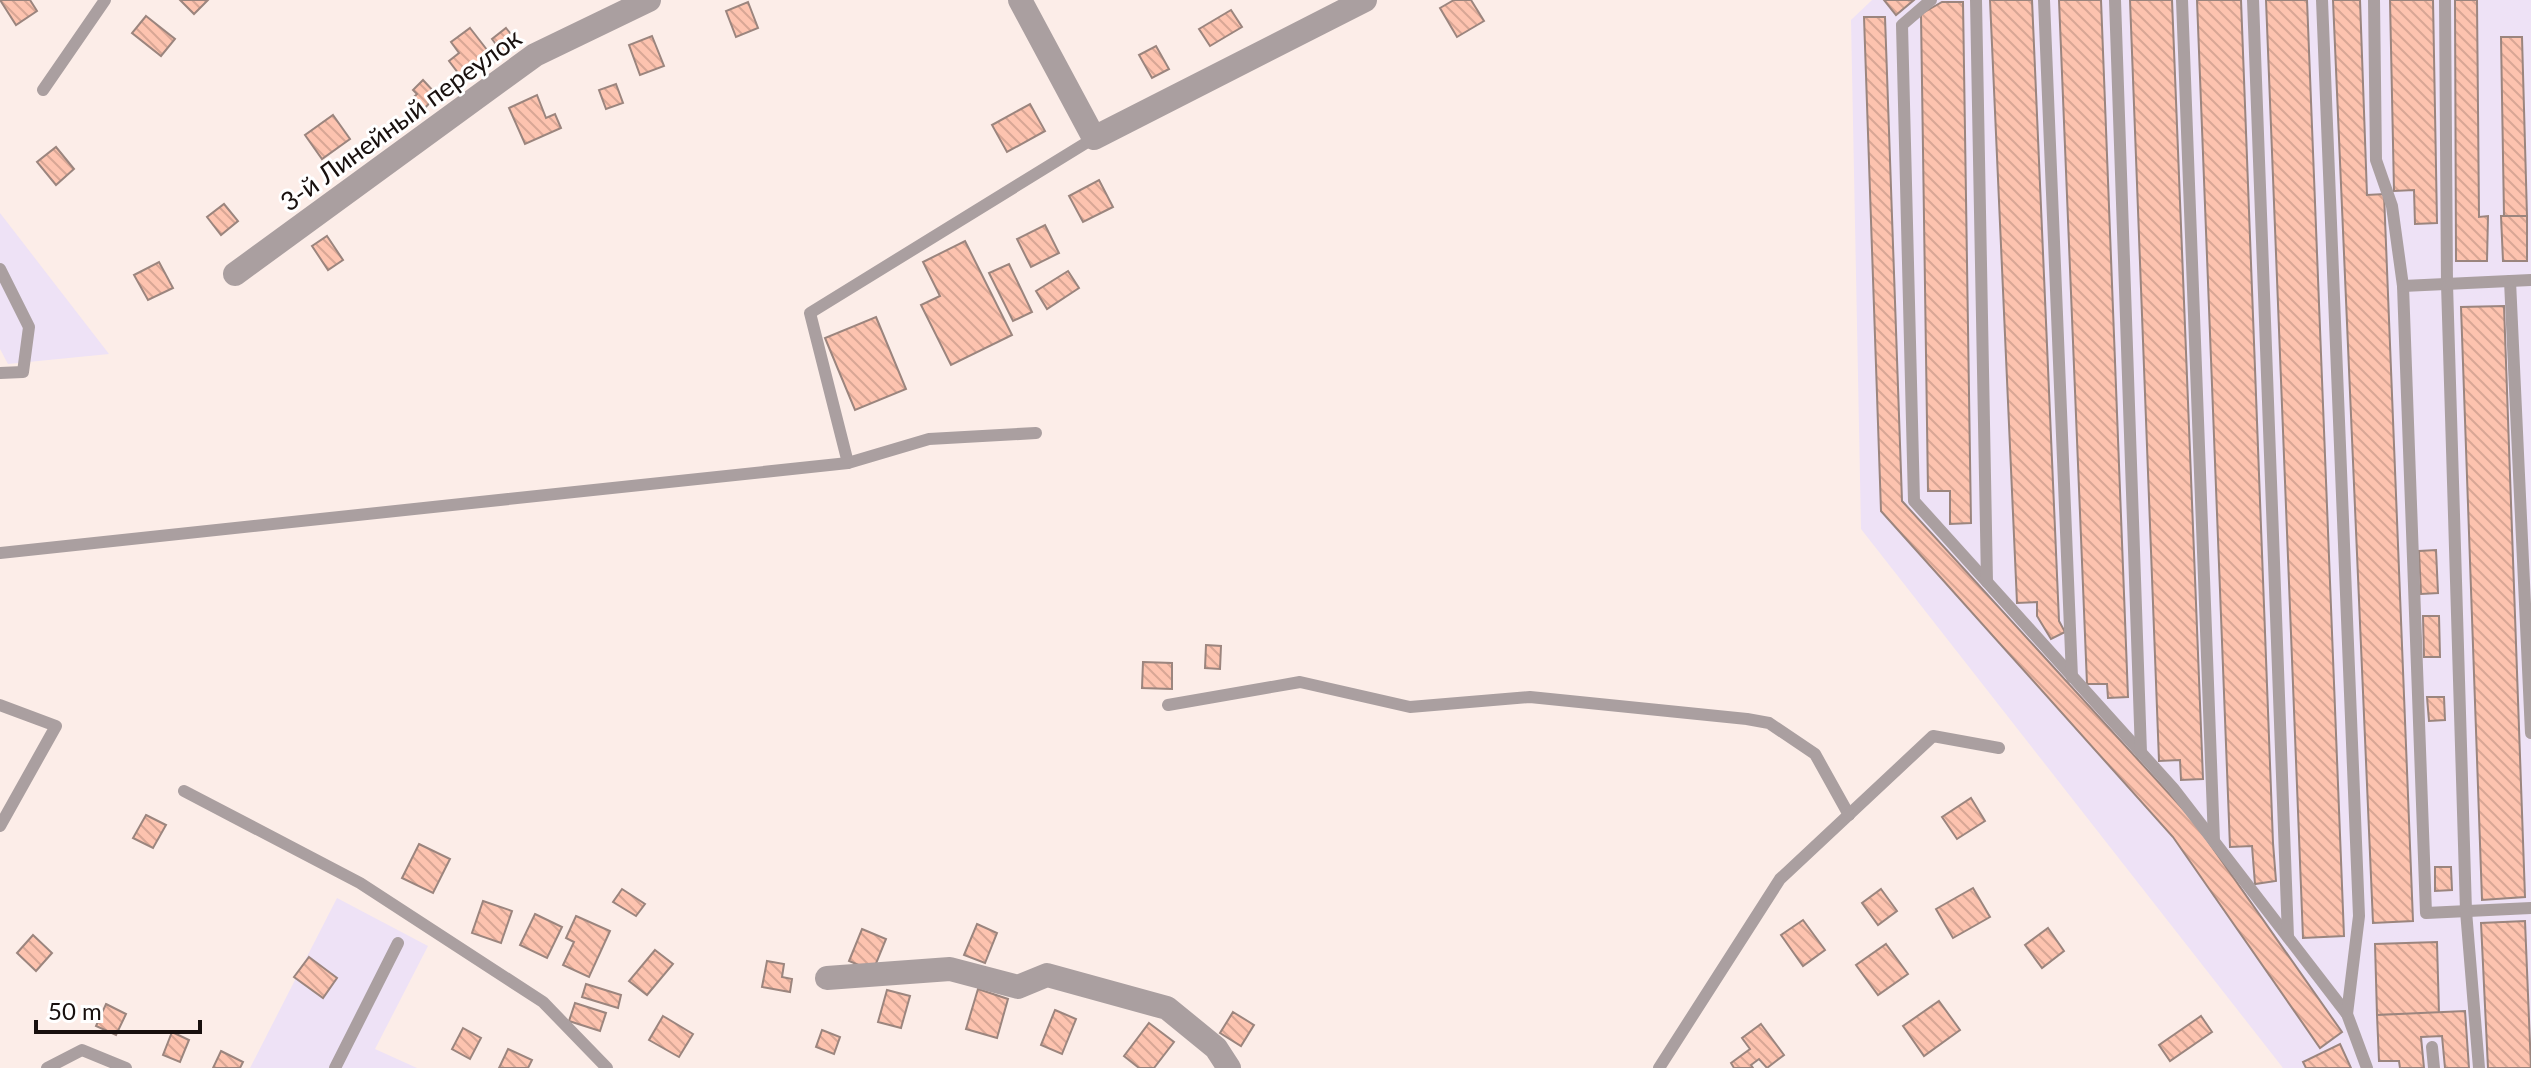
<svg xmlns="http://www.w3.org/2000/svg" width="2531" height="1068" viewBox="0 0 2531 1068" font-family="Lato,sans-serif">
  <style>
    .industrial { fill: #eee2f6 }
    .building { fill: url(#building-back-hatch); stroke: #9b857e; stroke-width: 2 }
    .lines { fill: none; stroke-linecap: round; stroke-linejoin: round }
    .lane { stroke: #aa9fa0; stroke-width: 12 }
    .street { stroke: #aa9fa0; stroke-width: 24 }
    .labels { text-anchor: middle; stroke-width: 6; stroke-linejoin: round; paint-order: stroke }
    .street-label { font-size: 26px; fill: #18100e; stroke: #fff }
  </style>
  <defs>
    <pattern id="building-back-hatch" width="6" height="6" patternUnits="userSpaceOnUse" patternTransform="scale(2)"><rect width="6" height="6" fill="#fdc3af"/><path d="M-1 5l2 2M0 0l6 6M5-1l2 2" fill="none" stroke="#d8a695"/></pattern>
  </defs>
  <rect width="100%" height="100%" fill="#fcede8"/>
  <g class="industrial">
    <path d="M1872,0H2531V1068H2283L1861,529L1851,20Z"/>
    <path d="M0,213L109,354L8,364L0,349Z"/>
    <path d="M337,898L428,946L375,1049L417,1068H250Z"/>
  </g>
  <g class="building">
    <path d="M0,0H30L37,11L16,25Z"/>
    <path d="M180,0H208L194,14Z"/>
    <path d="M1454,0H1471L1484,21L1457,37L1440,8Z"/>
    <path d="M1884,0H1914L1896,15Z"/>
    <path d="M1990,0H2032L2059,621L2065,632L2051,639L2037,616V602L2017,603Z"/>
    <path d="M2059,0H2101L2128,697L2108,698L2107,684H2087Z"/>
    <path d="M2130,0H2172L2203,779L2181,780L2180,760L2159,761Z"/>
    <path d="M2197,0H2241L2273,843L2276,881L2255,884L2252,846L2230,847Z"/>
    <path d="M2266,0H2307L2344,936L2303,938Z"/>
    <path d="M2333,0H2360L2367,195L2384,194L2413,921L2373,923Z"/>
    <path d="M2390,0H2433L2437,223L2415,224L2414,190L2394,191Z"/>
    <path d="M2455,0H2477L2479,217L2488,216L2487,261H2456Z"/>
    <path d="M748,2L758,28L736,37L726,11Z"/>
    <path d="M1942,2H1963L1971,523L1950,524V491H1928L1921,14Z"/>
    <path d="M1231,10L1242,27L1210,46L1199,29Z"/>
    <path d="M146,16L175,39L161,56L132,33Z"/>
    <path d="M1864,17H1885L1902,501L2193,820L2342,1032L2320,1048L2173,837L1881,511Z"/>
    <path d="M470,28L491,55L462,78L449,61L459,53L451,42Z"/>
    <path d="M506,28L518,43L504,55L492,39Z"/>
    <path d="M652,36L664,66L640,75L629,45Z"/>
    <path d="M2501,37H2522L2527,216H2504Z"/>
    <path d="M1156,46L1169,69L1152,78L1139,55Z"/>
    <path d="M423,80L437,95L423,110L412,99L417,94L413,90Z"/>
    <path d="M616,84L623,103L606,109L599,90Z"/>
    <path d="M537,95L546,118L555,114L561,128L525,144L509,108Z"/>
    <path d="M1030,104L1045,131L1007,152L992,125Z"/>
    <path d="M333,115L350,139L322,159L305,135Z"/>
    <path d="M56,147L74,169L56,185L37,162Z"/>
    <path d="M1099,180L1113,207L1083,222L1069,196Z"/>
    <path d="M224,204L238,221L221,235L207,217Z"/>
    <path d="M2501,216H2527V261H2503Z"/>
    <path d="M1045,225L1059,253L1031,267L1017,239Z"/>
    <path d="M327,236L343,260L328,270L312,246Z"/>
    <path d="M965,241L1012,335L951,365L921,305L940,296L923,262Z"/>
    <path d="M159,262L173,288L148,300L134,275Z"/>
    <path d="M1009,264L1032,312L1013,321L989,273Z"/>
    <path d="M1068,271L1079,288L1047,309L1036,291Z"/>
    <path d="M2504,306L2525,897L2482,900L2461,307Z"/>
    <path d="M876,317L906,389L855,410L825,338Z"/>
    <path d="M2436,550L2438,593L2421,594L2419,551Z"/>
    <path d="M2423,616H2439L2440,657H2424Z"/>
    <path d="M1206,645L1221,646L1220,669L1205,668Z"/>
    <path d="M1143,662L1172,663V689L1142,688Z"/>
    <path d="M2427,697H2444L2445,720L2429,721Z"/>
    <path d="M1971,798L1985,821L1957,839L1942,817Z"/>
    <path d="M146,815L166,825L153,848L133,838Z"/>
    <path d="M419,844L450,859L433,893L402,878Z"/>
    <path d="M2435,867H2451L2452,890L2435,891Z"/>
    <path d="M1973,888L1990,917L1953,938L1936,909Z"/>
    <path d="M622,889L645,904L636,916L613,902Z"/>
    <path d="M1881,889L1897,911L1878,925L1862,903Z"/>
    <path d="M483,901L512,911L501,943L472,933Z"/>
    <path d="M535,914L562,927L547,958L520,945Z"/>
    <path d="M576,916L610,931L589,977L563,965L574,942L566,938Z"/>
    <path d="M1803,920L1825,950L1803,966L1781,935Z"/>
    <path d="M2525,921L2531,1068H2488L2481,923Z"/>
    <path d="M977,924L997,933L985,963L964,955Z"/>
    <path d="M2048,928L2064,951L2042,968L2025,945Z"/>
    <path d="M862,929L886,939L873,971L849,961Z"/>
    <path d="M33,935L52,953L36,971L17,953Z"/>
    <path d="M2437,942L2439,1014L2377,1015L2375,944Z"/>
    <path d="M1886,944L1908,974L1878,995L1856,965Z"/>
    <path d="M655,950L673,964L647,995L629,981Z"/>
    <path d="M309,957L337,978L323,998L294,977Z"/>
    <path d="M767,961L784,964L782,977L792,979L790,992L762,987Z"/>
    <path d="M586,984L621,995L618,1008L582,997Z"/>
    <path d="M978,989L1008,999L997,1038L966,1029Z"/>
    <path d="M887,990L910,996L901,1028L878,1022Z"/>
    <path d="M1939,1001L1960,1030L1924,1056L1903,1026Z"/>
    <path d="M575,1003L606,1013L600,1031L569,1021Z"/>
    <path d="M106,1004L126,1014L116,1035L96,1026Z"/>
    <path d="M1055,1010L1076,1019L1062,1054L1041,1045Z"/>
    <path d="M2465,1011L2469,1068H2445L2442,1036L2421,1037L2424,1068H2400L2399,1061H2379L2377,1015Z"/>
    <path d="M1233,1012L1254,1025L1241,1046L1220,1033Z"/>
    <path d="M663,1016L693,1034L679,1057L649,1040Z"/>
    <path d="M2201,1016L2212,1032L2170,1061L2159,1045Z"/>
    <path d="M1149,1023L1174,1042L1154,1068H1139L1124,1056Z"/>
    <path d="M1761,1024L1784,1055L1767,1068L1759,1059L1751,1065L1753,1068H1734L1731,1063L1750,1049L1742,1038Z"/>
    <path d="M463,1028L481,1038L470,1059L452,1049Z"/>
    <path d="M822,1030L840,1037L834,1054L816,1047Z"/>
    <path d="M172,1032L189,1040L180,1062L163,1055Z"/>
    <path d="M2340,1044L2351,1068H2306L2303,1062Z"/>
    <path d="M508,1049L532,1060L528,1068H499Z"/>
    <path d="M221,1051L243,1062L240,1068H213Z"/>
  </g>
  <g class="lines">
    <g class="lane">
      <path d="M1931,0L1902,25L1914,501L2173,788L2347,1014L2367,1068"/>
      <path d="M1976,0L1987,582"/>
      <path d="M2044,0L2072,677"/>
      <path d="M2115,0L2141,753"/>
      <path d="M2182,0L2214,841"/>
      <path d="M2253,0L2288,937"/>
      <path d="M2322,0L2359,916L2347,1014"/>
      <path d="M2374,0L2376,160L2392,206L2403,286L2426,913L2531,908"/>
      <path d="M2445,0L2447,284L2466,911L2479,1068"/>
      <path d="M43,90L105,0"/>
      <path d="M0,269L29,327L23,372L0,373"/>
      <path d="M2510,281L2531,733"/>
      <path d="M2403,286L2531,280"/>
      <path d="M848,463L810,313L1094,138"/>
      <path d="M0,553L848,463L929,439L1036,433"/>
      <path d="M0,705L56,726L0,826"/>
      <path d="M1168,705L1300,682L1410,707L1530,697L1747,719L1769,723L1815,754L1849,815"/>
      <path d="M184,791L360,883L543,1002L607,1068"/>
      <path d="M2432,1047L2434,1068"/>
      <path d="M47,1068L82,1050L126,1068"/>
      <path d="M335,1068L398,943"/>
      <path d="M1659,1068L1780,879L1933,736L1999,748"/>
    </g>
    <g class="street">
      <path d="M1020,0L1094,138L1365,0"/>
      <path d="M235,274L535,55L649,0"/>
      <path d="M827,978L950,969L1018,987L1047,975L1167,1008L1216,1048L1229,1068"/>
    </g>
  </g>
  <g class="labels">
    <g class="street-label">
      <text transform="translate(401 120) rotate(-36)" y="9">3-й Линейный переулок</text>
    </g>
  </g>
  <path d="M36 1020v12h164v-12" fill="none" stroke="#18100e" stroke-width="4"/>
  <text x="48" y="1020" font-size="24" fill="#18100e" stroke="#ffffff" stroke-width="6" paint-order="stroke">50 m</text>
</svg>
